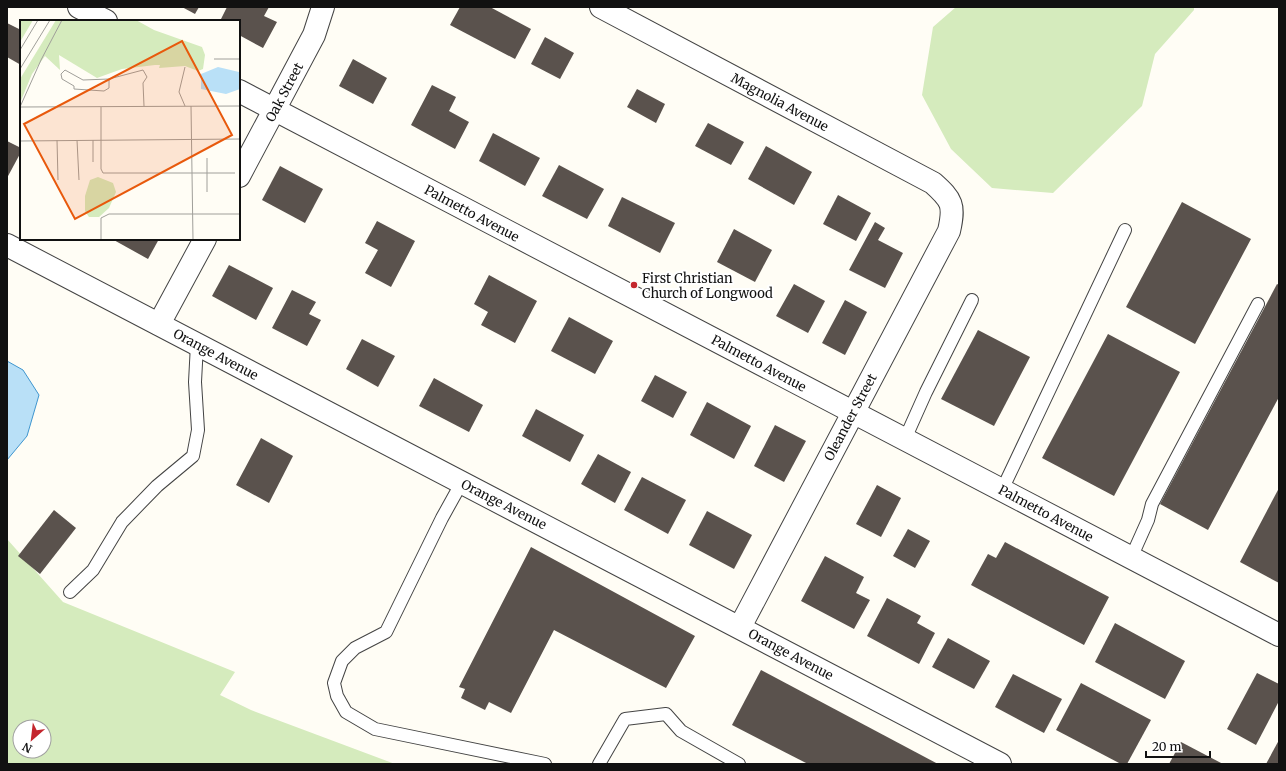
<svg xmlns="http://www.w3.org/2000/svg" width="1286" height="771" viewBox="0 0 1286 771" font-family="Merriweather,serif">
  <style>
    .green { fill: #d5ebbd; fill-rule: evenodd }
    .water { fill: #b9e0f7; stroke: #3f96cf }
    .building { fill: #5a524d }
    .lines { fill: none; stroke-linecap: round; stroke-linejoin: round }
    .lane-casing { stroke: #444; stroke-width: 14 }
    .street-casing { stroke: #444; stroke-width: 24 }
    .lane { stroke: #fff; stroke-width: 12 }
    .street { stroke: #fff; stroke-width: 22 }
    .poi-dot { fill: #c4262e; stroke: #fff; stroke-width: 1.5 }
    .labels { text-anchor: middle; stroke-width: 4; stroke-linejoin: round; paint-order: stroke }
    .street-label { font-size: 13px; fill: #111; stroke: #fff }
    .poi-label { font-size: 13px; fill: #111; stroke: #fff; text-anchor: start }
    .inset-road { fill: none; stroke: #a09f9a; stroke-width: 1 }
    .view { fill: #e8590c; fill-opacity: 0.15; stroke: #e8590c; stroke-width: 2 }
    .inset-edge { fill: none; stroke: #111; stroke-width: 2 }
  </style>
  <rect width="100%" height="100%" fill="#fffdf5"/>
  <g class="green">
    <path d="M956,7H1194V10L1155,54L1142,106L1053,193L992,188L951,149L922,95L933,27Z"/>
    <path d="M7,539L63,602L235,672L220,695L251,710L395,764H7ZM20,727H44V751H20Z"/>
  </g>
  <path class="water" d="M7,361L23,370L39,395L27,436L7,460Z"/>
  <g class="building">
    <path d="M182,7H199L195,14Z"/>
    <path d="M227,7H269L264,16L277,22L263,48L239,35V21H220Z"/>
    <path d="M460,7H490L531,29L515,59L450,25Z"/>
    <path d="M7,23L21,30V65L7,57Z"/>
    <path d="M545,37L574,53L560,79L531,64Z"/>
    <path d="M353,59L387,78L373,104L339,86Z"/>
    <path d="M432,85L456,97L449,111L469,122L455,149L411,125Z"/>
    <path d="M637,89L665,104L656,123L627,107Z"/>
    <path d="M708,123L744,142L731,165L695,146Z"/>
    <path d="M493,133L540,158L525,186L479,161Z"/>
    <path d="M7,141L21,148V152L7,178Z"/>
    <path d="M766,146L812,172L794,205L748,179Z"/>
    <path d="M559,165L604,189L587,219L542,196Z"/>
    <path d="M280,166L323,189L305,223L262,200Z"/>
    <path d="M838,195L871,213L856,241L823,224Z"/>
    <path d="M622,197L675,223L660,253L608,226Z"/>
    <path d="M1182,202L1251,239L1195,344L1126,307Z"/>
    <path d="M377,221L415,241L391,287L365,273L378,250L365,243Z"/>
    <path d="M875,222L885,228L878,240L903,253L885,288L849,270Z"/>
    <path d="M734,229L772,250L755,282L717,262Z"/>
    <path d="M112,239H159L148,259Z"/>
    <path d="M229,265L273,288L256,320L212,296Z"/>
    <path d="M489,275L537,301L515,343L481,325L488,312L474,304Z"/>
    <path d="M794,284L825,301L808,333L776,316Z"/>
    <path d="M1277,284L1279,285V397L1208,530L1160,504Z"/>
    <path d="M292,290L316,302L309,314L321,320L307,346L272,328Z"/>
    <path d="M845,300L867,312L845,355L822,343Z"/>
    <path d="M569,317L613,341L595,374L551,351Z"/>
    <path d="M978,330L1030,357L994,426L941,399Z"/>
    <path d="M1108,334L1180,372L1114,496L1042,458Z"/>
    <path d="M362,339L395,356L378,387L346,369Z"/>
    <path d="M655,375L687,392L673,418L641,401Z"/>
    <path d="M434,378L483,405L469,432L419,406Z"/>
    <path d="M707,402L751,426L734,459L690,435Z"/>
    <path d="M536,409L584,435L570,462L522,436Z"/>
    <path d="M775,425L806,441L784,482L754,466Z"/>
    <path d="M261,438L293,456L269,503L236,485Z"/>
    <path d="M598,454L631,472L615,503L581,484Z"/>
    <path d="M642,477L686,500L668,534L624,510Z"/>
    <path d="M877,485L901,498L881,537L856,524Z"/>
    <path d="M1279,488V583L1240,562Z"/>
    <path d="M54,510L76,528L40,574L18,556Z"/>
    <path d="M707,511L752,535L734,569L689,545Z"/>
    <path d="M908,529L930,541L915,568L893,556Z"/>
    <path d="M1005,542L1109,597L1084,645L971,585L988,554L996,558Z"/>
    <path d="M531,547L695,636L666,688L554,630L511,713L489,702L485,710L461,698L465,689L459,687Z"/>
    <path d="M825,556L864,577L856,593L870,600L854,629L801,601Z"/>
    <path d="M887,598L921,616L917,623L935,633L919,664L867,636Z"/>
    <path d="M1115,623L1185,661L1165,699L1095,662Z"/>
    <path d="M948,638L990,661L974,689L932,667Z"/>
    <path d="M761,670L938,764H808L732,725Z"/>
    <path d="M1257,673L1279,684V701L1256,745L1227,729Z"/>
    <path d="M1013,674L1062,699L1044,733L995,707Z"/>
    <path d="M1081,683L1151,720L1127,764H1121L1056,730Z"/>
    <path d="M1279,740V764H1266Z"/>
    <path d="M1181,742L1223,764H1169Z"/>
  </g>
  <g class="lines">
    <g class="lane-casing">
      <g id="lane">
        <path d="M905,439L926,392L972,300"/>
        <path d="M462,482L442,518L386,632L355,648L342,661L334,683L337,696L346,712L375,729L545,764"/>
        <path d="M1002,490L1125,230"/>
        <path d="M1131,558L1148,520L1152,504L1258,304"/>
        <path d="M70,592L93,570L122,522L157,486L193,456L198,430L195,382L197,344"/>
        <path d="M599,764L625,719L666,714L681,731L739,764"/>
      </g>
    </g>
    <g class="street-casing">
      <g id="street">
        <path d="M79,7L106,21"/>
        <path d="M601,7L933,183C952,200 955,205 949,231L740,627"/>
        <path d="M239,91L1279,635"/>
        <path d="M239,176L314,35L323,7"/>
        <path d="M7,245L1000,764"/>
        <path d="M159,324L205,239"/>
      </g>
    </g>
    <use href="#lane" class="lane"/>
    <use href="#street" class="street"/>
  </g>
  <circle class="poi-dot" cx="634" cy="285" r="4"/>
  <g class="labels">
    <g class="street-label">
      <text transform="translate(284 92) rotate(-62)" y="5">Oak Street</text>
      <text transform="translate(780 102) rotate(28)" y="5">Magnolia Avenue</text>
      <text transform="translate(472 213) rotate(28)" y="5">Palmetto Avenue</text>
      <text transform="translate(216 354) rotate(28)" y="5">Orange Avenue</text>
      <text transform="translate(759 363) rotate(28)" y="5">Palmetto Avenue</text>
      <text transform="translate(850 417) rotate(-62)" y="5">Oleander Street</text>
      <text transform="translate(504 504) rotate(27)" y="5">Orange Avenue</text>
      <text transform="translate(1046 513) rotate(28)" y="5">Palmetto Avenue</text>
      <text transform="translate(791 654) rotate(28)" y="5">Orange Avenue</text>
    </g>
    <g class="poi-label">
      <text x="642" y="283">First Christian<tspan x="642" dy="15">Church of Longwood</tspan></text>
    </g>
  </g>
  <g transform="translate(20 20)">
    <rect width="220" height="220" fill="#fffdf5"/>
    <path d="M0,0H13L0,22ZM36,0H116L134,10L182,27L185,35L183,49L178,51L165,46L139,48L140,45H135L102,49L77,58L39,35L40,50L25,36L12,54L0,83V59ZM78,157L93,163L96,172L89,188L79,197H69L65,191V176L70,160Z" fill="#d5ebbd"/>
    <path d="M198,47L219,52L220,69L206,74L181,69V54Z" fill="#b9e0f7"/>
    <path class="inset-road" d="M0,30L18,0M194,39H220M165,47L159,72L165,86M0,49L30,0M89,59L63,60L45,50L41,54L42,59L54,66V69L84,71L89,68V59L123,50L127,57L123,63L124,86M171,86L173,220M0,87L220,86M0,87L21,40L42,0M81,87V149L83,153H215M37,120L38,160M57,120L59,160M73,120V142M0,121L220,119M187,138V172M81,220V198L89,194H220"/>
    <path class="view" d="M162,21L212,115L55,199L4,104Z"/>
    <rect width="220" height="220" class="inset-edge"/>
  </g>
  <rect width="1286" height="771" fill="none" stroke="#111111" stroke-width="16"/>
  <g transform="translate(32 739) rotate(208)"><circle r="19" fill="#ffffff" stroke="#a0a0a0"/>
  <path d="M0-3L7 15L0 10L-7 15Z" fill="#c4262e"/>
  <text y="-6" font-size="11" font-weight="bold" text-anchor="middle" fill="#111111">N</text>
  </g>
  <path d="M1146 751v6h64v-6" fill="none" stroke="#111111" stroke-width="2"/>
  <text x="1152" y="751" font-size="12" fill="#111111" stroke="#ffffff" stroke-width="3" paint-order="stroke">20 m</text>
</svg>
